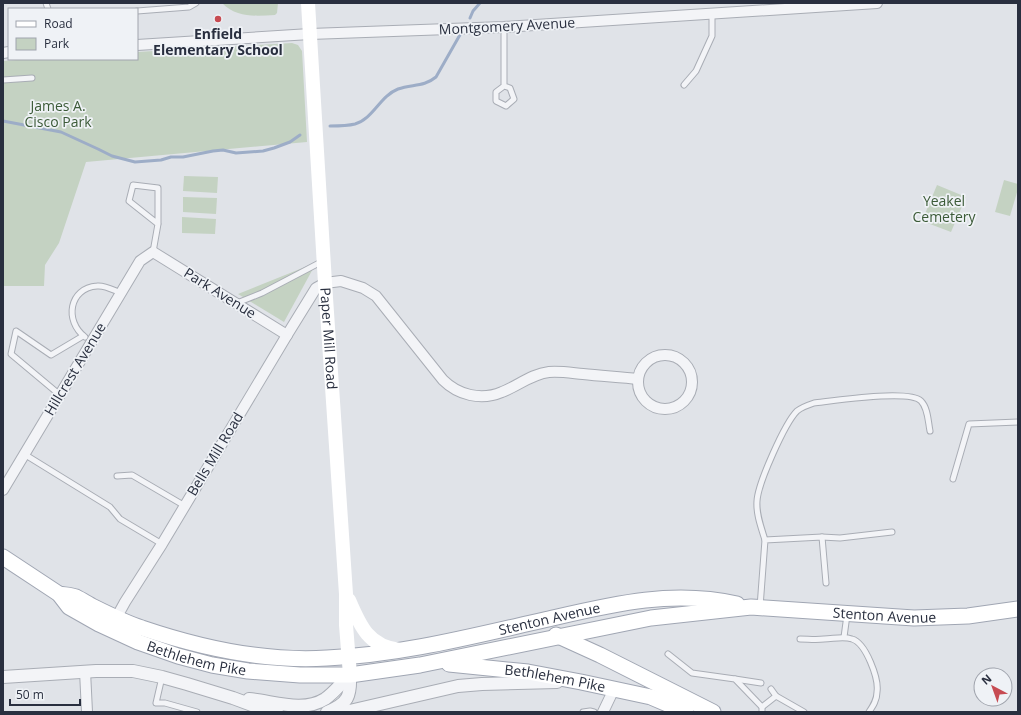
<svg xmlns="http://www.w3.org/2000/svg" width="1021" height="715" viewBox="0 0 1021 715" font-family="'Open Sans',sans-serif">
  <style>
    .green { fill: #c4d2c2 }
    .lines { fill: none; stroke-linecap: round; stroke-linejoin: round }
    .stream { stroke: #9dadc7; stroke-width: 3 }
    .service-casing { stroke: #a9adb5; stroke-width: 7 }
    .minor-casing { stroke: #a9adb5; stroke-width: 12 }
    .tertiary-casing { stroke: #a9adb5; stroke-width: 14 }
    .primary-casing { stroke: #a0a6b3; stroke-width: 17 }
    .service { stroke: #f3f4f7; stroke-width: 5 }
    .minor { stroke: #f3f4f7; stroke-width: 10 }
    .tertiary { stroke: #f3f4f7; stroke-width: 12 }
    .secondary { stroke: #fff; stroke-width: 14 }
    .primary { stroke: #fff; stroke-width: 15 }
    .poi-dot { fill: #c74b52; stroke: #eff2f6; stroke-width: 1.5 }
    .labels { text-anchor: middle; stroke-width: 3.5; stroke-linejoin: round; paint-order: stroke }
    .street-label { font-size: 14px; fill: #292f3f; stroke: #eff2f6 }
    .poi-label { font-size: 14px; font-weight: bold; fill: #292f3f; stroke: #eff2f6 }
    .park-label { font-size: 14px; fill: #3b5a37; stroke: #eff2f6 }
  </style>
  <rect width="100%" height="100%" fill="#e0e3e8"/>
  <g class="green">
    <path d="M222,3H278L277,13L275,15C255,16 237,18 222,3Z"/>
    <path d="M292,43L298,45L302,51L307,142L86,162L59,243L45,265L44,286H3V61L30,59H137V52Z"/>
    <path d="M184,176L218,177L217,193L183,191Z"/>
    <path d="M1004,180L1018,184V189L1010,216L995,212Z"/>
    <path d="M937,185L966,197L951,232L922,221Z"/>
    <path d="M183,197L217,198L216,214L183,212Z"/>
    <path d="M182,217L216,219L215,234L182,233Z"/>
    <path d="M315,263V265L284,322L238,294Z"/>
  </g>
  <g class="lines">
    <g class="stream">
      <path d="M470,18L473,11L480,3"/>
      <path d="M3,121L61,132L98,149L112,156L135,162L161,160L171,157H183L213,151L223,150L236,153L263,151L274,148L290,142L300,135"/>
      <path d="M330,126C339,126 347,126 355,124C373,119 380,96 398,89C412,84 424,87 436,77L461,33"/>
    </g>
    <g class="service-casing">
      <g id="service">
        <path d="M46,3L48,9"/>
        <path d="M137,11L189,7L196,3"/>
        <path d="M3,80L32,78"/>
        <path d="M684,85L696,71L712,36V14"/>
        <path d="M504,86L510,88L514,99L506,106L496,101V92L504,86V27"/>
        <path d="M153,252L158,224V188L133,185L129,201L158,224"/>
        <path d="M237,303L262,293L321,262"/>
        <path d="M85,337C64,321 69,288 97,286C105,285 113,290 121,293"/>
        <path d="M60,395L11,354L16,331L51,355L83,336"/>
        <path d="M24,454L110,507L120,519L162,544"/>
        <path d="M117,476L132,475L185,506"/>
        <path d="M953,479L969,424L1018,422"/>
        <path d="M822,537L840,538L892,532"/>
        <path d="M765,540C761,527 756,514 757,501C758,483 785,423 797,411C802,407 808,405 814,403C832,401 909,389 921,401C928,408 928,421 930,431"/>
        <path d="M760,607L765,540L822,537L826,583"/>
        <path d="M844,637L847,615"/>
        <path d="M800,639C808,639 816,640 824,639C833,639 843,636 852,639C866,643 879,679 877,692C877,700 873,706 869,712"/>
        <path d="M668,654L692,673L735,679L762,707V712"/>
        <path d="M162,677L156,703H165L197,712"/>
        <path d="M735,679L761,683"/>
        <path d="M771,689L776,696"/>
        <path d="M762,707L776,696L804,712"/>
        <path d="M583,712L590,711L594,712"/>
      </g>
    </g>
    <g class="minor-casing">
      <g id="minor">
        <path d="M137,45L310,34L504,27L877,3"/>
        <path d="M3,53L9,52"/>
        <circle cx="665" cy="382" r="27"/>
        <path d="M3,490L140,261L153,252L287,335"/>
        <path d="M114,622L125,602L162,544L287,335L316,288L325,283L341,281L363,288L376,296L443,380C458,395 481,401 502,392C518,386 531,374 549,372C560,371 572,373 583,374C601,376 620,377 638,379"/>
        <path d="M85,671L87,712"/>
        <path d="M603,712L614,689"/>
      </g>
    </g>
    <g class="tertiary-casing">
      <g id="tertiary">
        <path d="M3,677L96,671H133L162,677L187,684L233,698L260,708L277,712"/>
        <path d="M249,699C273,701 303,713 325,699C335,692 342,682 350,675"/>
        <path d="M327,712C348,704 351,696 350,675"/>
        <path d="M345,712L458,686L482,684L557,682"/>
      </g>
    </g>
    <g class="primary-casing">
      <g id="primary">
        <path id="s2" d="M3,557L59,594L69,607L99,624L138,642L178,656L212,665L248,671L300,675H350L420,665L651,618L751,607L914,618L968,616L1018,609"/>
        <path id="s3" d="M59,594C64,595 71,595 76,597C82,600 88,604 94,607C110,615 126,623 142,628C201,648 265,662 327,658C400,655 473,636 544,620C609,605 670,589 737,604"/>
        <path d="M556,635L600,655L713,712"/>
        <path id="s4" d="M449,664L528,672L581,682L651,697L686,712"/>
      </g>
    </g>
    <use href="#service" class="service"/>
    <use href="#minor" class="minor"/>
    <use href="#tertiary" class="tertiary"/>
    <g class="secondary">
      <path id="s1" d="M308,3L325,283L346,594V625L350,675"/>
      <path d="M349,600C360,626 369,647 400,650"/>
    </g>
    <use href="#primary" class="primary"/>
  </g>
  <circle class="poi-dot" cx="218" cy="19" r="4"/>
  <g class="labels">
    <g class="street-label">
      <text transform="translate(507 26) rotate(-3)" y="5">Montgomery Avenue</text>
      <text transform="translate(220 293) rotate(32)" y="5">Park Avenue</text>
      <text dy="5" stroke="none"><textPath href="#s1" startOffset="336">Paper Mill Road</textPath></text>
      <text transform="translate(75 369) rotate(-59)" y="5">Hillcrest Avenue</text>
      <text transform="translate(215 454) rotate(-59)" y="5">Bells Mill Road</text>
      <text dy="5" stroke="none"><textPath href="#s2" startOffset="918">Stenton Avenue</textPath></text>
      <text dy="5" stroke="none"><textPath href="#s3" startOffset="505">Stenton Avenue</textPath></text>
      <text dy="5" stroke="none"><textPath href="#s2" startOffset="222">Bethlehem Pike</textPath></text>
      <text dy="5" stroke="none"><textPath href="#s4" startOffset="107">Bethlehem Pike</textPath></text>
    </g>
    <g class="poi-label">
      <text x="218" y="39">Enfield<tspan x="218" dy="16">Elementary School</tspan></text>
    </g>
    <g class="park-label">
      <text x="58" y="111">James A.<tspan x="58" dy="16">Cisco Park</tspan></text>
      <text x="944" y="206">Yeakel<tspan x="944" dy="16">Cemetery</tspan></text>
    </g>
  </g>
  <rect width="1021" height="715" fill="none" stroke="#292f3f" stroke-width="8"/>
  <rect x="8" y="8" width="130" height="52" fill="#eff2f6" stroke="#a0a4ad"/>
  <rect x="16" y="21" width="20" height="6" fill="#ffffff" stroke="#a0a4ad"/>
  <text x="44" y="28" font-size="12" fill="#292f3f">Road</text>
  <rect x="16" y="38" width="20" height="12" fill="#c4d2c2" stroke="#a0a4ad"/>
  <text x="44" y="48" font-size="12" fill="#292f3f">Park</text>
  <g transform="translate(993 687) rotate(319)"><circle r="19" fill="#eff2f6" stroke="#a0a4ad"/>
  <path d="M0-3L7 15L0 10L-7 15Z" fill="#c74b52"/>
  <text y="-6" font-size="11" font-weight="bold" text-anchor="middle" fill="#292f3f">N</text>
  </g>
  <path d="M10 699v6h70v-6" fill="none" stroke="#292f3f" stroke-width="2"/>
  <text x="16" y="699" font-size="12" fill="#292f3f" stroke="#eff2f6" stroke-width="3" paint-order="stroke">50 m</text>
</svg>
